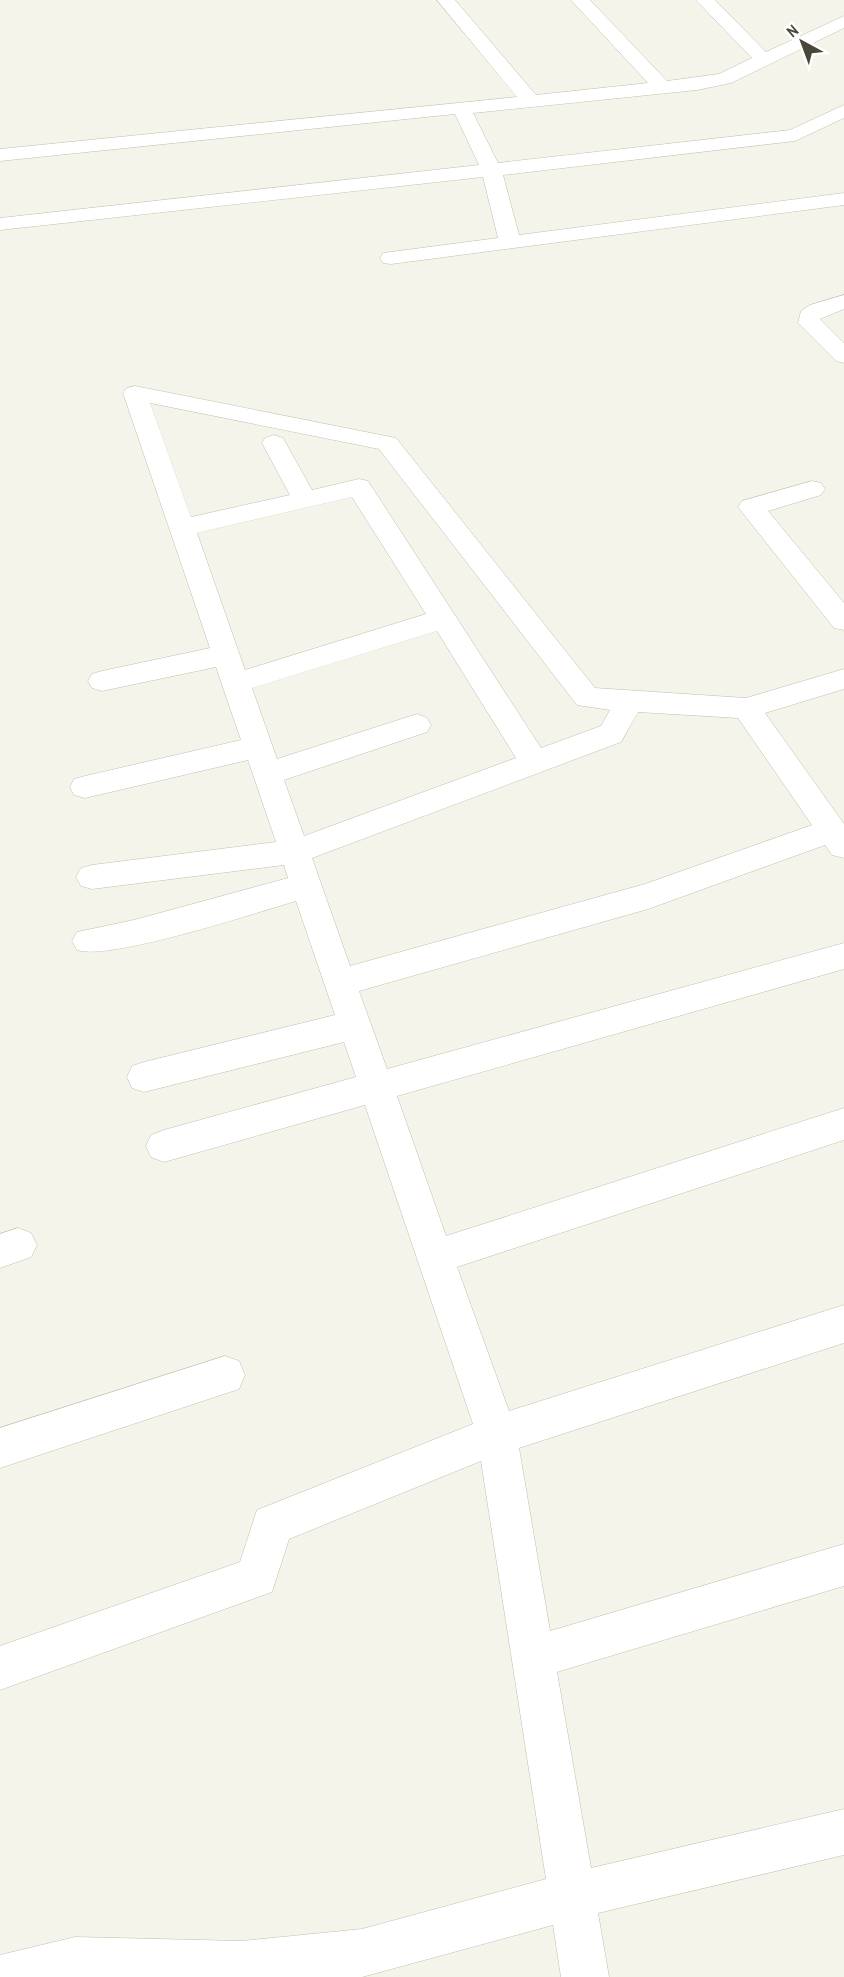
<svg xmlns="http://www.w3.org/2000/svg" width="844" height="1977" viewBox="0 0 844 1977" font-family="'Archivo Narrow',sans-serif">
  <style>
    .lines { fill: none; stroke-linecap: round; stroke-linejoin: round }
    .minor-casing { stroke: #c1bead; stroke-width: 1 }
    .minor { fill: #fff; fill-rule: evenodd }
  </style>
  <rect width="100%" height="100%" fill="#f5f4eb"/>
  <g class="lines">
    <g class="minor-casing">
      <g id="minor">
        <path d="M437,0H455L536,95L648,83L571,0H590L667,81L719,74L752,58L696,0H715L766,52L844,16V28L731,83L697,90L473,113L498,163L790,130L844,105V118L795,141L503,175L519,235L844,193V205L391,264L383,263L380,258L383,253L498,238L483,177L0,230V218L479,165L455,114L0,161V149L517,97Z"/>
        <path d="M844,295V309L820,319L844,343V363L836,361L798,323L801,311L810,305Z"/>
        <path d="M135,386L396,438L595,688L746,698L844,669V689L765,713L844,824V858L832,855L825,845L648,909L359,991L387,1069L844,943V969L397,1096L446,1236L844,1108V1140L457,1267L509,1411L844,1305V1343L519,1448L550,1631L844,1544V1586L557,1672L591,1868L844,1809V1855L598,1913L609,1977H561L553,1925L362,1977H0V1955L75,1937L242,1941L362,1929L546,1879L481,1461L289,1539L272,1592L0,1690V1646L240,1562L257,1510L473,1424L365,1105L164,1162L151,1157L146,1146L151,1135L164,1130L356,1077L344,1042L144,1092L132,1088L127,1077L132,1066L144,1062L335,1015L296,901C255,913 109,961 77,950L72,941L77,932L134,920L288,878L284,865L92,889L81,886L76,877L81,868L92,865L276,842L248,760L85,798L74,795L70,787L74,779L85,776L241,740L216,667L102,691L92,688L88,681L92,674L102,671L210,648L123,393L127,388ZM150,403L379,449L577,705L610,710L601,726L541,748L368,481L359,479L312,490L283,438L274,435L265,438L262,443L290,495L191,517ZM352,497L426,614L245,670L197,533ZM437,631L516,758L304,836L284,780L427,732L431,725L427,718L417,714L277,759L252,688ZM638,712L738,718L812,825L645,884L350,966L312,858L621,742Z"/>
        <path d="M812,481L821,483L825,489L821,495L768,511L844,603V630L834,628L738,507L742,501Z"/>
        <path d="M18,1228L31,1233L37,1245L31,1257L0,1268V1234Z"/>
        <path d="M225,1356L239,1361L245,1375L239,1389L0,1468V1428Z"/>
      </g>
    </g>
    <use href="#minor" class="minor"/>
  </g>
  <g transform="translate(802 42) rotate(319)" stroke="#ffffff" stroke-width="4.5" paint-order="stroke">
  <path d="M0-4.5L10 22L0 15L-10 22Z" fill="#4a4638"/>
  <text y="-9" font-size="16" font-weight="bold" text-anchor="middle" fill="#4a4638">N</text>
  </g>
</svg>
